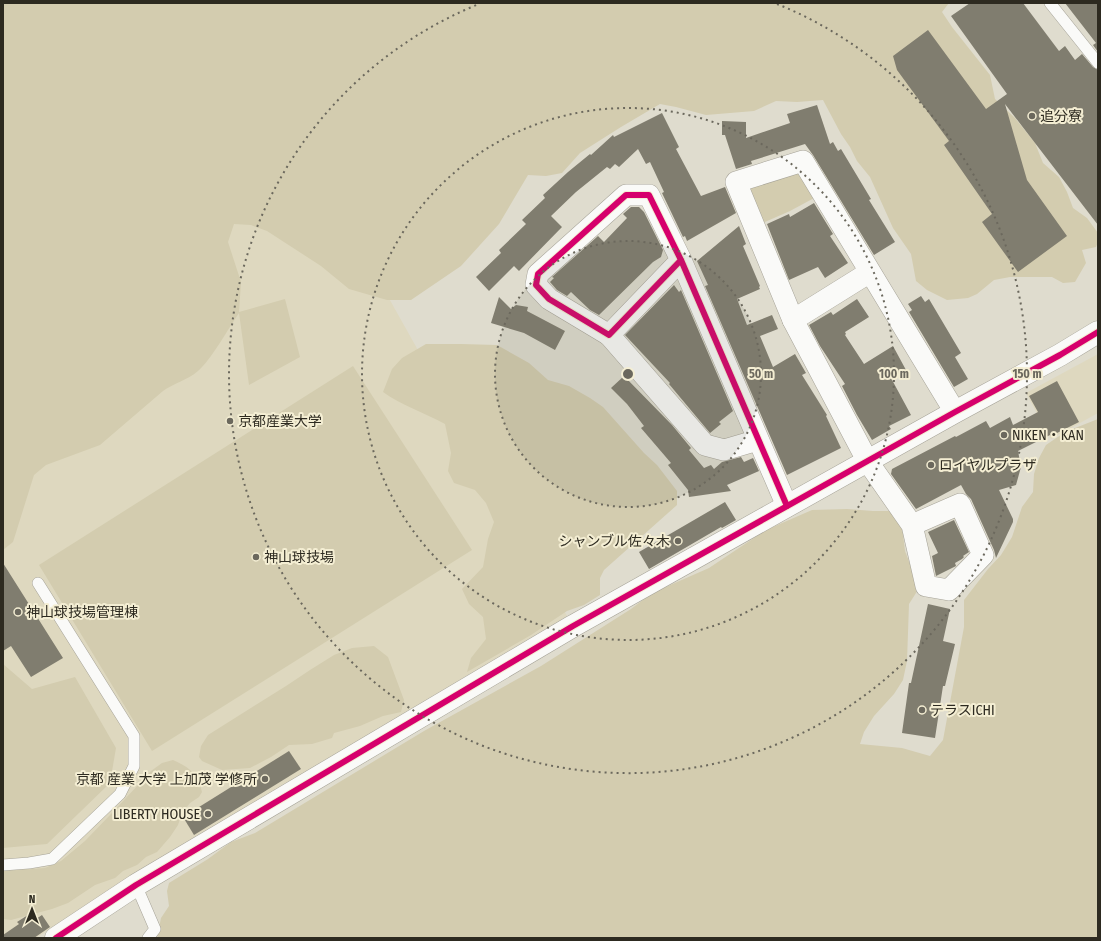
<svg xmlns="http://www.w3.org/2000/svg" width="1101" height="941" viewBox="0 0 1101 941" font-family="'Fira Sans Condensed','Noto Sans JP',sans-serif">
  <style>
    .built { fill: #ded8bf }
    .green { fill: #d3ccaf }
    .building { fill: #807d6f }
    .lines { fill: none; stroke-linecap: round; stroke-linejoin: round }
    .service-casing { stroke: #a6a398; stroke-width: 12 }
    .minor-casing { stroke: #a6a398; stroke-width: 22 }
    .tertiary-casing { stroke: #a6a398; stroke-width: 23 }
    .service { stroke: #fafaf8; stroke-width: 11 }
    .minor { stroke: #fafaf8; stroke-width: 21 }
    .tertiary { stroke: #fafaf8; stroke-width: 22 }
    .cycleway-casing { stroke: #f4eed3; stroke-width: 8 }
    .cycleway { stroke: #d6006c; stroke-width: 6 }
    .ring { fill: none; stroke: #6b685d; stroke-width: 2; stroke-dasharray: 2 4 }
    .poi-dot { fill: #6b685d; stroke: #f4eed3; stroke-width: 1.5 }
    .labels { text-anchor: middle; stroke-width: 4; stroke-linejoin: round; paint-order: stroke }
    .poi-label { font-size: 14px; fill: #2d2a20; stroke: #f4eed3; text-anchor: start }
    .centre { fill: #6b685d; stroke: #f4eed3; stroke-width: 2 }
    .ring-label { font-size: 12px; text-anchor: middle; font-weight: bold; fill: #6b685d; stroke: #f4eed3; stroke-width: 4; stroke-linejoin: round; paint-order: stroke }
  </style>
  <rect width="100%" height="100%" fill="#dfdcce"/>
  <g class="built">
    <path d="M340,211L567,616L139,871L36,938H3V226Z"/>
    <path d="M1098,354V413L1051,439L1026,393Z"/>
  </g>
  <g class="green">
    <path d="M3,3H949L942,12L952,27L990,75L995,99L1015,118L1035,143L1043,163L1059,177L1067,192L1073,208L1087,218L1098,233V242L1096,247L1082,250L1086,263L1075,282L1063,283L1052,277H1010L994,280L977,294L968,298L947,300L927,290L916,281L911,254L893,228L870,177L857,161L850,147L841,134L823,100L797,102L776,101L754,111L706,115L676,107L660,104L621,127L580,153L562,173L546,176L528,175L499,224L461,266L411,300H387L349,289L321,266L267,231L251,225L234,224L228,242L241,282L239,312L285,299L300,357L249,385L239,313C228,329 211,360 198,371C186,381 174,383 163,391L100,445L46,465L34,475L13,542L3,550Z"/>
    <path d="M792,172L806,177L816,197L790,211L760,224L748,193L752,186Z"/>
    <path d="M426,344H461L497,345L529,363L548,380L569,386L590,398L603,407L644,453L657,465L677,491V505L604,570L600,578V595L584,605L567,611L531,635L467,672L471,658L486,639L483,617L469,604L462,589L483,567L488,539L494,522L486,503L475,490L454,483L448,471L451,453L445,424C425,413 401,405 383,392L392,369L402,358Z"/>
    <path d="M353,366L472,550L152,751L39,565Z"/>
    <path d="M1098,419V938H157L161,918L169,906L167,891L169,883L208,859L231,842L255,833L424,731L541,666L631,609L652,593L709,568L766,530L812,510L847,509L873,511H894L902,527L905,551L918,585L916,593L909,604L907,661L903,680L894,694L874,716L864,732L860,744L902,748L930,756L943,740L964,627V600L988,569L1001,555L1012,537L1022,507L1033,492L1034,474L1039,458L1046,445L1065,432Z"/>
    <path d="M374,646L388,657L404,700L401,712L383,716L360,726L334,733L332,738L312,744L289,745L271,757L250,768L222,770L202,761L199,757L201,746L208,735L286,686L310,670L334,655L352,648Z"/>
    <path d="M3,664L32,689L75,677L116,748L110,783L47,844L3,848Z"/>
    <path d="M173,760C189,767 198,774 202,792L199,797L190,803L182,813L178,825L170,837L157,852L146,857L137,865L123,871L115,878L95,885L68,903L52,909L11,920L3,919V871L45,868L61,861L85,841L112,813L151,771L162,763Z"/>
  </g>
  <g class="building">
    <path d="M970,3H1023L1059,51L1065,46L1075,60L1082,54L1093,67L1098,70V225L1005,104L1027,180L1067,236L1018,272L982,222L992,214L944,145L949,141L897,70L893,56L928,30L986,109L1007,94L951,16Z"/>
    <path d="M1065,3H1098V52L1093,45L1096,43Z"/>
    <path d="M817,105L830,144L833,142L838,151L841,149L871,199L869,200L895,242L874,255L813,155L805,144L751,161L752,164L736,169L725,135H722V121L746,122V138L790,123L787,114Z"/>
    <path d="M662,113L679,147L676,149L701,196L725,187L736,213L687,241L685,236L683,237L662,193L664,192L650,162L646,164L638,149L619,167L615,164L610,169L607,167L576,192L551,216L562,227L519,271L514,266L489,291L476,277L501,253L499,250L526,224L522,220L545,198L543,195L568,172L590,154L591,155L613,135L614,137Z"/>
    <path d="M814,203L833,234L830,236L848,263L825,278L818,267L789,280L767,224L789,214L790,217Z"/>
    <path d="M631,207H639L644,212L663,250L661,257L653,262L599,315L590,310L571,292L567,296L557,290L550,282L554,278L552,277L598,236L604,242L627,218L623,214Z"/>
    <path d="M739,226L746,244L743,246L760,286L759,287L760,289L737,299L747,325L772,315L778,329L760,336L773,367L795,354L806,373L802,375L827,415L826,416L841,448L787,475L705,286L708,285L697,261Z"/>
    <path d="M674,285L679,292L681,290L733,411L719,422L721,424L710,433L669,384L670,383L625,335Z"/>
    <path d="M921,296L925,302L929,299L961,353L955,357L968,379L954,387L909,312L912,310L908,304Z"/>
    <path d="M499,297L511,309L516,305L528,307L527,311L565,331L555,350L524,333L491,323Z"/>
    <path d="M857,299L869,317L845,332L846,334L845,335L864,364L893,346L906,370L891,378L911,415L889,426L891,429L872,440L857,415L842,386L845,384L820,346L809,325L831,312L833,315Z"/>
    <path d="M624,376L672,425L691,448L689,450L704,468L711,465L714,469L722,462L741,457L744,462L753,458L759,471L727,485L731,491L689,497L688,490L668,465L671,463L641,428L644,426L627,404L611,388Z"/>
    <path d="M1057,381L1079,422L1051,436L1050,435L1018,451L1021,467L1016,485L999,490L1013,519V522L996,558L994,550L971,499L966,494L961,485L916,509L891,474L892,469L955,436L956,437L986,421L990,428L1010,417L1013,425L1038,412L1029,396Z"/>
    <path d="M725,502L736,520L722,528L721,527L649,569L639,552Z"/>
    <path d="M954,520L969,552L963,556L964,557L962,559L955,563L956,566L936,576L932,556L938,553L928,532Z"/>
    <path d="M3,563L63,658L31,677L11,646L3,651Z"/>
    <path d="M928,604L950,609L943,641L955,644L945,686H943L935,738L902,733L909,683H911Z"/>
    <path d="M289,751L301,769L194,835L183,817Z"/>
    <path d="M28,915L33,921L42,915L50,927L34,938H3V935L19,924L17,922Z"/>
  </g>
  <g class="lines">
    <g class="service-casing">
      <g id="service">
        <path d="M1050,3L1098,63"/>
        <path d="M3,865L29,863L52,859L120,794L134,766V736L38,583"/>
        <path d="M136,885L155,929L148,938"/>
      </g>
    </g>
    <g class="minor-casing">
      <g id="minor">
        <path d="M681,260L609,335L549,299L536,285L538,274L626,195H649L681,260L787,506"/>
        <path d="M870,272L793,320L736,182L803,161L955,412"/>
        <path d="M793,320L868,462L912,525L926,586L949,590L983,555L960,504L912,525"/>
        <path d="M609,335L705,445L724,450L758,440"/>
      </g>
    </g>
    <g class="tertiary-casing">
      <path id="tertiary" d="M56,938L136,885L573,626L955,412L1060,355L1098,332"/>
    </g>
    <use href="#service" class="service"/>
    <use href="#minor" class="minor"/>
    <use href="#tertiary" class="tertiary"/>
    <g class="cycleway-casing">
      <g id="cycleway">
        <path d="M681,260L609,335L549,299L536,285L538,274L626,195H649L681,260L787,506"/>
        <path d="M56,938L136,885L573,626L955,412L1060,355L1098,332"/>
      </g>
    </g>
    <use href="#cycleway" class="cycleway"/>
  </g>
  <circle cx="628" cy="374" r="133" fill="#6b685d" fill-opacity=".12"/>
  <g class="ring">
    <circle cx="628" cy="374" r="133"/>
    <circle cx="628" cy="374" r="266"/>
    <path d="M777 4A399 399 0 1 1 479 4"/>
  </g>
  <g class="poi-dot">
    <circle cx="1032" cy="116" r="4"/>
    <circle cx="230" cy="421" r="4"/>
    <circle cx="1004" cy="435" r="4"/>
    <circle cx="931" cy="465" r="4"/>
    <circle cx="678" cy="541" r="4"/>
    <circle cx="256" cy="557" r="4"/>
    <circle cx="18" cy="612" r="4"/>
    <circle cx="922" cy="710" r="4"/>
    <circle cx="265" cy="779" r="4"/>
    <circle cx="208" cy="814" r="4"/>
  </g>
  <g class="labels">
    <g class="poi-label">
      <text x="1040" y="121">追分寮</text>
      <text x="238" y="426">京都産業大学</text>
      <text x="1012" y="440">NIKEN・KAN</text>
      <text x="939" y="470">ロイヤルプラザ</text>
      <text x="670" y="546" text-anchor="end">シャンブル佐々木</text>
      <text x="264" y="562">神山球技場</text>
      <text x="26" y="617">神山球技場管理棟</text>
      <text x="930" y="715">テラスICHI</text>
      <text x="257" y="784" text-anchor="end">京都 産業 大学 上加茂 学修所</text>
      <text x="200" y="819" text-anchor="end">LIBERTY HOUSE</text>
    </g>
  </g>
  <circle cx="628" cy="374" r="6" class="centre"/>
  <g class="ring-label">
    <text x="761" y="378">50 m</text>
    <text x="894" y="378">100 m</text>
    <text x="1027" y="378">150 m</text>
  </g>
  <rect width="1101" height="941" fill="none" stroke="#2d2a20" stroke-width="8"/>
  <g transform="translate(32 909)" stroke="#f4eed3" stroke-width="3" paint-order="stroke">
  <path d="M0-3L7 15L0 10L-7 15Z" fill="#2d2a20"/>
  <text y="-6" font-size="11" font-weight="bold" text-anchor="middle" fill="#2d2a20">N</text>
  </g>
</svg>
